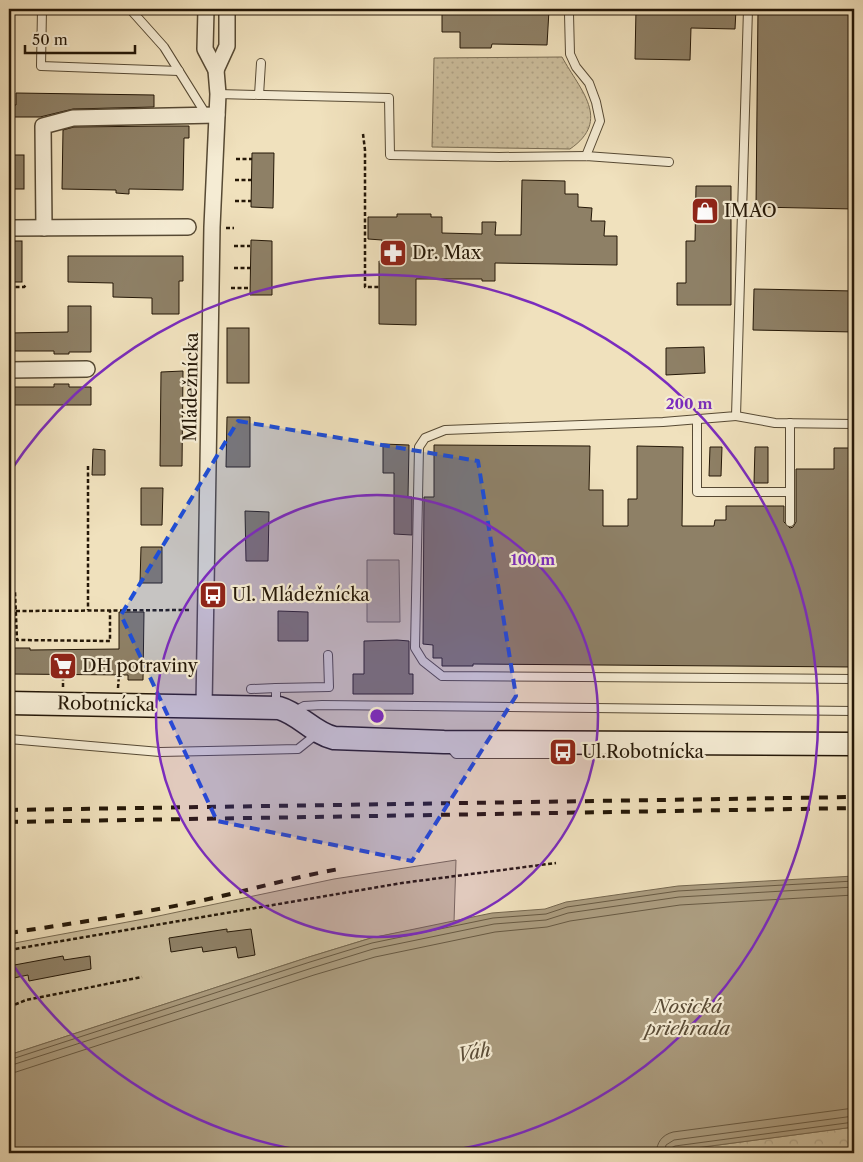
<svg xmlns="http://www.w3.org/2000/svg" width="863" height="1162" viewBox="0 0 863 1162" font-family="'Libre Caslon Text',serif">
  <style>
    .grass { fill: url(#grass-dots); stroke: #786b52 }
    .forest { fill: url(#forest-crowns); stroke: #786b52 }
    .garden { fill: #cdbf9e; stroke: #786b52 }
    .water { fill: #ab9c7f; stroke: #75674f }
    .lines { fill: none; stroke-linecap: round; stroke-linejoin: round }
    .shore { stroke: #685a43; stroke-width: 1 }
    .building { fill: #8e8066; stroke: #241707 }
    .lane-casing { stroke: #574a34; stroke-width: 10 }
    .street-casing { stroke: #574a34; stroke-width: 18 }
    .secondary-casing { stroke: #241707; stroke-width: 25 }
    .path { stroke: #241707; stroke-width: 2.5; stroke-dasharray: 4 2.5; stroke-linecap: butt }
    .lane { stroke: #f5ecd4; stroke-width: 8 }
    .street { stroke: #f5ecd4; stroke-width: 15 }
    .secondary { stroke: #f5ecd4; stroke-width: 22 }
    .rail { stroke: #241707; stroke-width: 4; stroke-dasharray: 9 9; stroke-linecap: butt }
    .marked { fill: #1d4ed8; fill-opacity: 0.2; stroke: #1d4ed8; stroke-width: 4; stroke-dasharray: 10 6; stroke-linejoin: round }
    .ring { fill: none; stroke: #7b2cbf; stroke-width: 2.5 }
    .labels { text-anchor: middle; stroke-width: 4.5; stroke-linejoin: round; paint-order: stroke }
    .poi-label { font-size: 18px; fill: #241707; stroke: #f5ecd4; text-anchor: start }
    .street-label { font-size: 18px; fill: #241707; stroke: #f5ecd4 }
    .water-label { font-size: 19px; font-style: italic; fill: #5a4c37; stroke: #f5ecd4 }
    .centre { fill: #7b2cbf; stroke: #f5ecd4; stroke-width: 2.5 }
    .ring-label { font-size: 15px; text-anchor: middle; font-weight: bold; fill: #7b2cbf; stroke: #f5ecd4; stroke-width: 4.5; stroke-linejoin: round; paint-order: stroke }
  </style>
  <defs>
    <pattern id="grass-dots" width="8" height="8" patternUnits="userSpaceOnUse" patternTransform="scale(1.25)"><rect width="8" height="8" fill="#cdbf9e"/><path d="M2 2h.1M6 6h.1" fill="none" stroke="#b0a387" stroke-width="1.8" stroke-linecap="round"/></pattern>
    <pattern id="forest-crowns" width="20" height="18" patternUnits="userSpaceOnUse" patternTransform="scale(1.25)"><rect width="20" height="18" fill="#cdbf9e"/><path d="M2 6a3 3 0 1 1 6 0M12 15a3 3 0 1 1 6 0" fill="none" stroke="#b0a387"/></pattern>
  </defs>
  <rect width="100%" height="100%" fill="#f0e1bd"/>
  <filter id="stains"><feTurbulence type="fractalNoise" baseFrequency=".004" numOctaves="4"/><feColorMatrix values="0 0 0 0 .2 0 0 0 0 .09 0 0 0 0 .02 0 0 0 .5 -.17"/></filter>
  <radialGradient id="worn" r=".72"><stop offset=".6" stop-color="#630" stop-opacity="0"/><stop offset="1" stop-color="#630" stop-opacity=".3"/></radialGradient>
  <path class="grass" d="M562,57C580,90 612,120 570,149L432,147L434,58Z"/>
  <path class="forest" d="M854,1127V1153H658Z"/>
  <g class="garden">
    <path d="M367,560H399L400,622H367Z"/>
    <path d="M456,860L454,922L371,938L309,957L9,1055V944L149,918L334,879Z"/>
  </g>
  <path class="water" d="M854,876V1127L658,1153H9V1055L309,957L371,938L492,913L545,909L566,902L678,886Z"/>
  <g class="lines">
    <g class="shore">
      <path d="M9,1060L310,962L372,943L493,918L546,914L567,907L678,891L854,881"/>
      <path d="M9,1066L312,968L373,949L494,924L546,920L568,913L679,897L854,887"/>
      <path d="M9,1073L16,1072L314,975L375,957L495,932L547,927L570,921L680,905L854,895"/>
      <path d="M656,1153C657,1142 662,1135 673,1132L854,1108"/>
      <path d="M664,1153L666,1145L674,1140L854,1116"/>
      <path d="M670,1153L671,1148L675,1146L854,1122"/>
    </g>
  </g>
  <g class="building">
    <path d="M442,9L549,10L547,45L492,44L491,48H460V32H442Z"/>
    <path d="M636,9H736L735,29L691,28L690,60L635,59Z"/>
    <path d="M758,9H854V209L756,207Z"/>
    <path d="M16,93L154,95V107L73,109L40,117H9V105H16Z"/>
    <path d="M161,126H189V138H184L183,190L129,189V194L116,193V190L62,189L63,130L74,127Z"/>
    <path d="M252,153H274L273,208L251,207Z"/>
    <rect x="9" y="155" width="15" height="34"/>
    <path d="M522,180L565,181V194H578V207L592,208L591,221H605L604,236H617V265L495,263V281H482V279H416V325L379,324V261H382V240L368,239V217H397V214H431V217H442V233L482,234V222H496L495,235H521Z"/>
    <path d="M696,186H731V305H677V283H686V241H695Z"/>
    <path d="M251,240L272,241V295H250Z"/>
    <rect x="9" y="241" width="13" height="41"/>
    <path d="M68,256H183V281H179V314H152V298L113,297V283L68,282Z"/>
    <path d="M754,289L854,291V332L753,330Z"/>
    <path d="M68,306H91V352H69V354H54V351H9V333L68,332Z"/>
    <rect x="227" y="328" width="22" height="55"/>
    <path d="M704,347L705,373L666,375V348Z"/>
    <path d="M183,371L182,466H160L161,372Z"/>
    <path d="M54,384H69V387H91V405H9V387H54Z"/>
    <path d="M227,417H250V467H226Z"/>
    <path d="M383,444L409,445L408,497H412V535L394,534V473H383Z"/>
    <path d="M434,445L590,446L589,490H603V526H628V499H637V446L683,447L682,526H714L715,520H726V506H784V522L790,528L793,527L796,522V469H834V448H854V667L473,664V666H442V658H433V645L423,644L424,497H434Z"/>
    <path d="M710,447H722L721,476H709Z"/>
    <path d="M755,447H768V483H754Z"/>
    <path d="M93,449L105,450V475H92Z"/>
    <path d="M141,488H163L162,525H141Z"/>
    <path d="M245,511L269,512L268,561H246Z"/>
    <path d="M141,547H162V583H140Z"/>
    <path d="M278,611L308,612V641H278Z"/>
    <path d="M119,612H144L143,680H128V675L9,674V648H30V650L119,649Z"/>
    <path d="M397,640L409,641V674H413V694H353V674H364V641Z"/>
    <path d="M227,929V932L251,929L255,955L238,958L236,947L203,952L202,947L171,952L169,938Z"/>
    <path d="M63,956L64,960L90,956L91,969L29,981L28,975L9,979V966Z"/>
  </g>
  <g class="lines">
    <g class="lane-casing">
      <g id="lane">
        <path d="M42,9L41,66L179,71"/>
        <path d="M130,9L164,47L207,116"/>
        <path d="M748,9L736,416L663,422L445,430L425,438L419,447L415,648L423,661L442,676L854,679"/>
        <path d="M569,14L570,54L576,67L589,83L596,102L600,121L586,156"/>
        <path d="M218,94L389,98L390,155L499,157L586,156L669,162"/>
        <path d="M259,95L261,63"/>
        <path d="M736,416L775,423L854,424"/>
        <path d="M697,419V492H790"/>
        <path d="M790,522V423"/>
        <path d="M251,689L276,688"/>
        <path d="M276,706V688L329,687L328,655"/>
        <path d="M295,711L304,706L322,705L854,711"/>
        <path d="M9,739L160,752L298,749L318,733"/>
        <path d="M450,747L456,754H556L564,748"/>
      </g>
    </g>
    <g class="street-casing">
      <g id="street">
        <path d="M216,70L227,46V9"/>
        <path d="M9,228L188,227"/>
        <path d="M44,228L43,126L73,118L217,115"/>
        <path d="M9,370L87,369"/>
        <path d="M204,706L212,227L218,94L216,70L205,49L206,9"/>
      </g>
    </g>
    <g class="secondary-casing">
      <path id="secondary" d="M9,703L279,708C300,714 313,733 334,738L444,742L854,744"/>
    </g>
    <g class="path">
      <path d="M363,134L365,150V287H379"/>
      <path d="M236,159H252"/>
      <path d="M235,180H251"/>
      <path d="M235,201H251"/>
      <path d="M226,228H234"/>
      <path d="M234,246H250"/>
      <path d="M234,268H250"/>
      <path d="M9,287H24L27,284"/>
      <path d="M231,288H250"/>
      <path d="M88,466V610"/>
      <path d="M9,591L15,592L17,640L110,641V610"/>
      <path d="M16,611L191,610"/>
      <path d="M63,687V673"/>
      <path d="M118,688L119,675"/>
      <path d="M9,950L402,883L556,863"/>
      <path d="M9,1007L26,1000L142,977"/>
    </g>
    <use href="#lane" class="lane"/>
    <use href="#street" class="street"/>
    <use href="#secondary" class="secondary"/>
    <g class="rail">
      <path d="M9,810L854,797"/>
      <path d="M9,822L854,808"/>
      <path d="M9,933C69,924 130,915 190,903C240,893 289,878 339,869"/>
    </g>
  </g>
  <path class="marked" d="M238,421L478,461L516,696L412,861L217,821L121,615Z"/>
  <circle cx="377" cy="716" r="221" fill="#7b2cbf" fill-opacity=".12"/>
  <g class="ring">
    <circle cx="377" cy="716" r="221"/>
    <path d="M319 1153A441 441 0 0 1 9 959M9 473A441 441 0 1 1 435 1153"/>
  </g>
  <defs>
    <g id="shop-square" transform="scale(1.4375)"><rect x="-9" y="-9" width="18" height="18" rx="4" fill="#8f2418" stroke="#f5ecd4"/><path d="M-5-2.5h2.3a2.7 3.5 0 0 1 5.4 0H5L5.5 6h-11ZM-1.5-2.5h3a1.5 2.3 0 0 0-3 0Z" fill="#fff"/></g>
    <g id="pharmacy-square" transform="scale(1.4375)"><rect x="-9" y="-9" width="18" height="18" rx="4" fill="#8f2418" stroke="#f5ecd4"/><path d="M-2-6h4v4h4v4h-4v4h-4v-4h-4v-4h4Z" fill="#fff"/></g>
    <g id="bus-square" transform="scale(1.4375)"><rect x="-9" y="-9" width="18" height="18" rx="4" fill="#8f2418" stroke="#f5ecd4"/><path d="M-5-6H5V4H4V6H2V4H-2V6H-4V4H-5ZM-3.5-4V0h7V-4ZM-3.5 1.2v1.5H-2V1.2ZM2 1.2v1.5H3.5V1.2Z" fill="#fff"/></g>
    <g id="supermarket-square" transform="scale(1.4375)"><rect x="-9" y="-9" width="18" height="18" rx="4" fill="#8f2418" stroke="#f5ecd4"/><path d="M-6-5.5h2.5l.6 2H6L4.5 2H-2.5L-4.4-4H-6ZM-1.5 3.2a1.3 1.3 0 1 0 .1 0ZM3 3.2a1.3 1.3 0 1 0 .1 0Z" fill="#fff"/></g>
  </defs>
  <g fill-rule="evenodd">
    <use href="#shop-square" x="705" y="211"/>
    <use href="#pharmacy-square" x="393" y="253"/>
    <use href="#bus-square" x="213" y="595"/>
    <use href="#supermarket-square" x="63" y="666"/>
    <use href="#bus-square" x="563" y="752"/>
  </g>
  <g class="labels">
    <g class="poi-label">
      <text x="724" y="217">IMAO</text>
      <text x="412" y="259">Dr. Max</text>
      <text x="232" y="601">Ul. Mládežnícka</text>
      <text x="82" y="672">DH potraviny</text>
      <text x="582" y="758">Ul.Robotnícka</text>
    </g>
    <g class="street-label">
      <text transform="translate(191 387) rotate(-89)" y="6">Mládežnícka</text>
      <text transform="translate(106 704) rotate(1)" y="6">Robotnícka</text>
    </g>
    <g class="water-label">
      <text x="688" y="1013">Nosická<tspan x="688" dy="22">priehrada</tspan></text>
      <text transform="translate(474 1052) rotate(-11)" y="7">Váh</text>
    </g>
  </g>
  <circle cx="377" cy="716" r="8" class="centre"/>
  <g class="ring-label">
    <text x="689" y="409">200 m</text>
    <text x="533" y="565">100 m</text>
  </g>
  <rect width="863" height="1162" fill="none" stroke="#f0e1bd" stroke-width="30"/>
  <rect x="10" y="10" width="843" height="1142" fill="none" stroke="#241707" stroke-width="2.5"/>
  <rect x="15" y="15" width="833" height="1132" fill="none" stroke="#241707"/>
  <path d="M25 45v8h110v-8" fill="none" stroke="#241707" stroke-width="2.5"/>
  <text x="32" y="45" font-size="15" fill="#241707" stroke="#f5ecd4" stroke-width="4" paint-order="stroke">50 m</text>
  <rect width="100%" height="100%" filter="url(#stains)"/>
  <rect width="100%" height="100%" fill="url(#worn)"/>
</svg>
